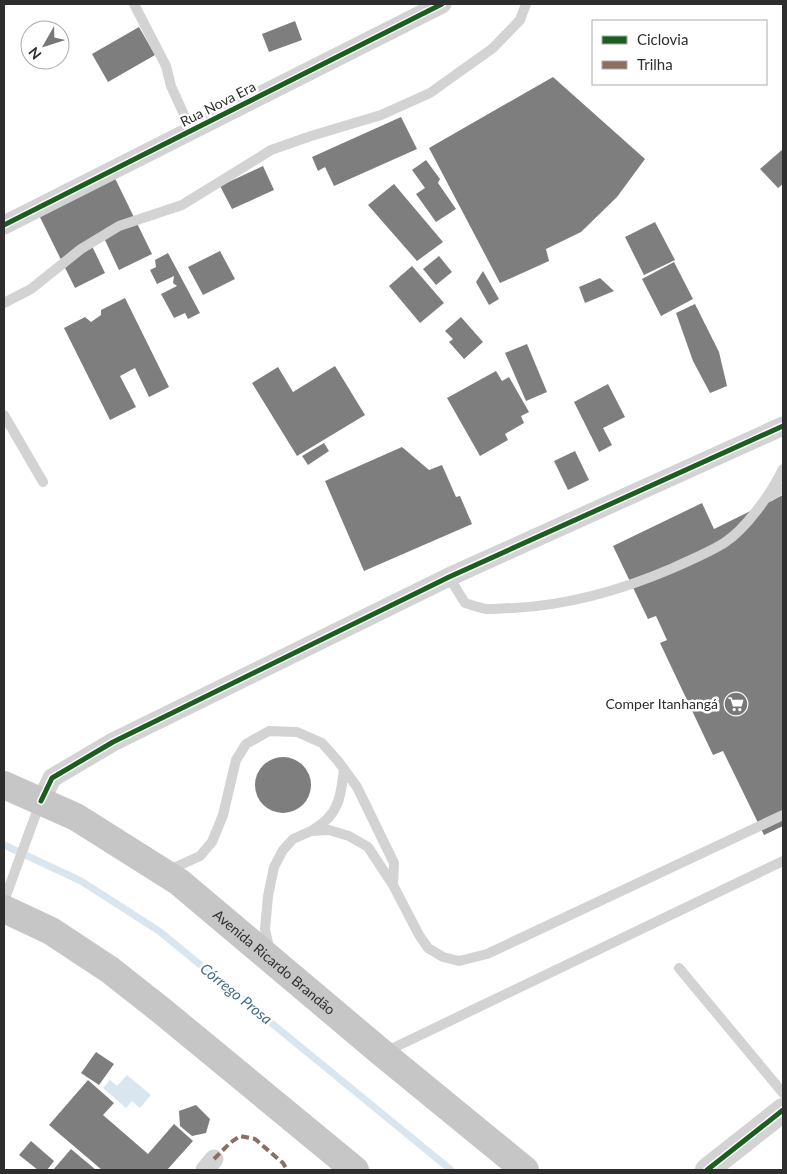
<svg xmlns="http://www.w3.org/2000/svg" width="787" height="1174" viewBox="0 0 787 1174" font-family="Lato,sans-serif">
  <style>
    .water { fill: #dae6ef }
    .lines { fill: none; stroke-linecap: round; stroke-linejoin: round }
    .stream { stroke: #dae6ef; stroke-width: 7 }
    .building { fill: #7e7e7e }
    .service { stroke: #d3d3d3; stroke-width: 10 }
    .minor { stroke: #d3d3d3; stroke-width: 19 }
    .tertiary { stroke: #d3d3d3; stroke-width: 24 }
    .primary { stroke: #c6c6c6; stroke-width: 28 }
    .quiet { stroke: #8d6e63; stroke-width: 4; stroke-dasharray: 8 4; stroke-linecap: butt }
    .cycleway-casing { stroke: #fff; stroke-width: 8 }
    .cycleway { stroke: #1b5e20; stroke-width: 5 }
    .labels { text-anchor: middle; stroke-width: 5; stroke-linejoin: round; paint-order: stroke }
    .street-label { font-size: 14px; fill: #2e2e2e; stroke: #fff }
    .poi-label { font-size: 14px; fill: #2e2e2e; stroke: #fff; text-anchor: end }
    .water-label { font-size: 15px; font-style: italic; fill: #436b88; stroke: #fff }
  </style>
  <rect width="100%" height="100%" fill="#fff"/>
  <path class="water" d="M127,1075L151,1095L140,1108L132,1101L126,1108L103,1088L110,1080L117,1086Z"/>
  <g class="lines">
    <path class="stream" d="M4,845L81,881L159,931L451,1170"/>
  </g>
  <g class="building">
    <path d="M295,21L302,40L269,52L262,34Z"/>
    <path d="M139,27L155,55L108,82L92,54Z"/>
    <path d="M553,77L645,159L617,197L581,232L546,249L549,261L500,283L429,148Z"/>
    <path d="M401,117L417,149L334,186L325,167L318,171L312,157Z"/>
    <path d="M783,149V184L778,188L760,169Z"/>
    <path d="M426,160L440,179L438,183L456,209L436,222L416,194L425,188L412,170Z"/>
    <path d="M108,164L152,254L119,270L104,238L91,244L105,273L75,288L32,201Z"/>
    <path d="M263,166L274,190L232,209L220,186Z"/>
    <path d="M394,184L443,242L417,261L368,205Z"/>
    <path d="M655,222L675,260L644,275L625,237Z"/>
    <path d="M220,251L235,279L203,295L188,267Z"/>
    <path d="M168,253L200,313L188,319L185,313L174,318L161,294L177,286L173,283L174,276L157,284L150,270L156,267L155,260Z"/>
    <path d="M439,256L452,272L436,285L423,269Z"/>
    <path d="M674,262L693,299L661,316L642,279Z"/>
    <path d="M412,266L444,303L420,323L389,286Z"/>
    <path d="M483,271L499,299L489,305L476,282Z"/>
    <path d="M600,278L614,291L585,303L579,287Z"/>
    <path d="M125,298L169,387L149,397L135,368L120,376L136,407L110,420L64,328L85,317L91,322L101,315V310Z"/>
    <path d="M695,304L719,352L727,386L710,393L693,361L676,313Z"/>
    <path d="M461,317L483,342L464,359L449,342L453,339L445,331Z"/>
    <path d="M527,344L547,392L526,401L505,353Z"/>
    <path d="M335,366L365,415L297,456L252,383L278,367L293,392Z"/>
    <path d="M496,371L502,381L509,377L529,412L521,416L524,423L505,434L508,440L480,456L447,398Z"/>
    <path d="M608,384L625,417L603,428L612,445L599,452L574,402Z"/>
    <path d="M324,443L329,451L308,465L302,456Z"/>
    <path d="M402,447L429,470L442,465L456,497L460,496L472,524L364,571L325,481Z"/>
    <path d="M575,451L589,480L568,490L554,461Z"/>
    <path d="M783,495V826L764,835L723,751L713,755L660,643L667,640L656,616L648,619L613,546L702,503L714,529Z"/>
    <circle cx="283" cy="785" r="28"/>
    <path d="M96,1052L114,1064L99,1085L81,1073Z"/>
    <path d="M88,1080L114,1103L103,1115L148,1154L174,1124L193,1141L167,1170H102L49,1125Z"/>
    <path d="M196,1105L210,1119L206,1133L192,1136L180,1126L179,1111Z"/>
    <path d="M31,1141L54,1161L47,1170H38L19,1155Z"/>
    <path d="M71,1149L96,1170H53Z"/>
  </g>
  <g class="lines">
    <g class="service">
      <path d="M134,4L166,66L171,86L191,130"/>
      <path d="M4,303L31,289L81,249L119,226L182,205L271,150L311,136L381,115L430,93L493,48L520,20L526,4"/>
      <path d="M4,415L43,482"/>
      <path d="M769,497L783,488"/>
      <path d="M449,577L465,603C472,605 480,608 487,609C496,609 506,608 514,608C570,605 622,590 673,568C690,560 708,553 724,543C746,529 772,492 783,469"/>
      <path d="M314,829C339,815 341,796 344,769"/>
      <path d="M166,869L178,866L200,856L212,842L223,815L236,760L246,744L269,731L297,732L322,743L338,761L357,787L394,863L393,885"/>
      <path d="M4,901L40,803"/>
      <path d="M270,952L265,929L268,896L274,867L283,850L293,839L311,831L329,830L349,836L368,847L393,885L419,935L428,948L443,957L459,961L487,954L783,815"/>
      <path d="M679,968L783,1093"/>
      <path d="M385,1052L783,861"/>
    </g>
    <g class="minor">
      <path d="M4,225L442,4"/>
      <path d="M41,801L52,778L113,742L449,577L783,426"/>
      <path d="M205,1170L214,1159"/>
    </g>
    <path class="tertiary" d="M707,1170L783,1110"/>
    <g class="primary">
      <path id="s1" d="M4,785L76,817L179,882L382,1053L525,1170"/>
      <path d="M4,909L51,931L110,970L162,1011L355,1170"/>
    </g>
    <path class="quiet" d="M214,1159L230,1143L240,1136L255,1139L283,1163L287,1170"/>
    <g class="cycleway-casing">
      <g id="cycleway">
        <path d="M4,225L442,4"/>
        <path d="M41,801L52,778L113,742L449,577L783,426"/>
        <path d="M707,1170L783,1110"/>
      </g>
    </g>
    <use href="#cycleway" class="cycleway"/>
  </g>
  <defs>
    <g id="supermarket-disc" transform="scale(1.25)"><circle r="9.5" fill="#777" stroke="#fff"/><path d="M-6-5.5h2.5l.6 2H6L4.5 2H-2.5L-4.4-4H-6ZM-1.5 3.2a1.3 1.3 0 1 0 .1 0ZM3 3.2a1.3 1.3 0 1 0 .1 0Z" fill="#fff"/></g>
  </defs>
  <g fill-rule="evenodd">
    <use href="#supermarket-disc" x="736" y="704"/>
  </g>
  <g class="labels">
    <g class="street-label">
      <text transform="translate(218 104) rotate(-27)" y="5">Rua Nova Era</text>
      <text dy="5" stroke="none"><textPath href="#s1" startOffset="325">Avenida Ricardo Brandão</textPath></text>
    </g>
    <g class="poi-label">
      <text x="718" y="709">Comper Itanhangá</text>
    </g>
    <g class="water-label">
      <text transform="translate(236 994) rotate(39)" y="5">Córrego Prosa</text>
    </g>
  </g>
  <rect width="787" height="1174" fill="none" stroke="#2e2e2e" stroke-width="10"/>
  <rect x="592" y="20" width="175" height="65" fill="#ffffff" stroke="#ababab"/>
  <rect x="602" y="36" width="25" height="8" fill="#1b5e20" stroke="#ababab"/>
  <text x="637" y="45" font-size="15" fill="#2e2e2e">Ciclovia</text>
  <rect x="602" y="61" width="25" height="8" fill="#8d6e63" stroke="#ababab"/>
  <text x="637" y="70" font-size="15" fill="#2e2e2e">Trilha</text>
  <g transform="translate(45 45) rotate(231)"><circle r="24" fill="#ffffff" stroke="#ababab"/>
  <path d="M0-4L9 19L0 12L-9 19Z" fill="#777777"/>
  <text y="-8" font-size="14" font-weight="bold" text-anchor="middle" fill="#2e2e2e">N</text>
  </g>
</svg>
